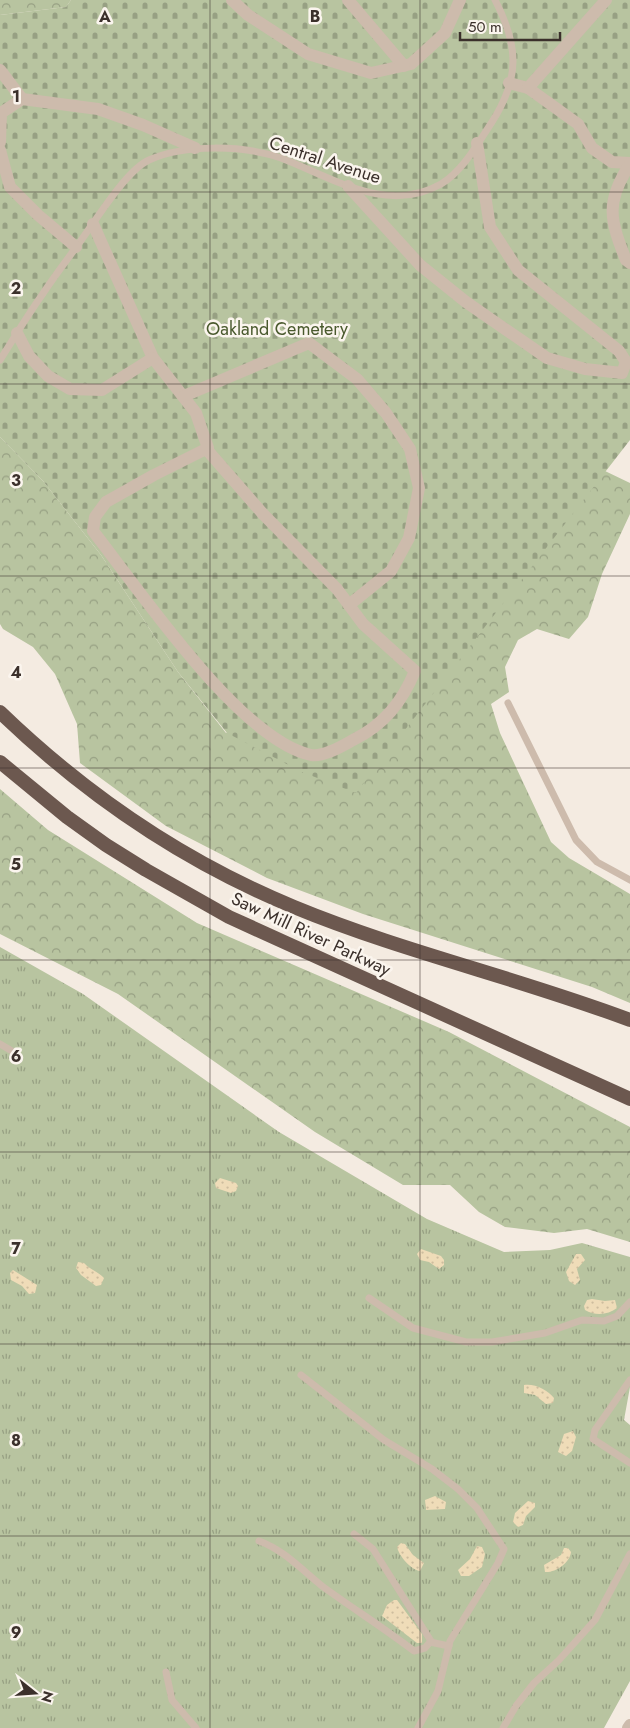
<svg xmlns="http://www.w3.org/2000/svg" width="630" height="1728" viewBox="0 0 630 1728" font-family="Jost,sans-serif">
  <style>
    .grass { fill: url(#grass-tufts) }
    .forest { fill: url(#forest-crowns) }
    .sand { fill: url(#sand-dots) }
    .cemetery { fill: url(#cemetery-stones) }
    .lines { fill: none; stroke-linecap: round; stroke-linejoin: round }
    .service { stroke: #cdbbac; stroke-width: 7 }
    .minor { stroke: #cdbbac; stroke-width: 12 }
    .tertiary { stroke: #cdbbac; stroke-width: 12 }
    .trunk { stroke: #6c584f; stroke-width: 14 }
    .grid { fill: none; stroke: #3b302b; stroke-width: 1; stroke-opacity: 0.55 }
    .labels { text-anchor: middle; stroke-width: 5; stroke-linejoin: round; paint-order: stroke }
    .street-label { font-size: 18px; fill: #3b302b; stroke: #fbf5ee }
    .park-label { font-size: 18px; fill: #4a5a2e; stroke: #fbf5ee }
    .grid-label { font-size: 16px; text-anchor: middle; font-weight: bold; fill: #3b302b; stroke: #fbf5ee; stroke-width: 5; stroke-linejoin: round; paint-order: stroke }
  </style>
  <defs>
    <pattern id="grass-tufts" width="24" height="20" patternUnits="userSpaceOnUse" patternTransform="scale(1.25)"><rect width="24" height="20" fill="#b8c4a0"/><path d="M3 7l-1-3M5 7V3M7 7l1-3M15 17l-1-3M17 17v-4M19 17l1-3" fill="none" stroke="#97a083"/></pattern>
    <pattern id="forest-crowns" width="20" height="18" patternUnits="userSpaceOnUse" patternTransform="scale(1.25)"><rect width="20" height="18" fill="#b8c4a0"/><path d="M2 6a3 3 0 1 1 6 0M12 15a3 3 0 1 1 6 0" fill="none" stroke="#97a083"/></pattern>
    <pattern id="sand-dots" width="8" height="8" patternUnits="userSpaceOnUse" patternTransform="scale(1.25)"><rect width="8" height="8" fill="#efdcb8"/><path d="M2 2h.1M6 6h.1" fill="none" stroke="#cebd9e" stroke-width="1.8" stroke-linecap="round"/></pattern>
    <pattern id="cemetery-stones" width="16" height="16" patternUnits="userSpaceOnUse" patternTransform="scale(1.25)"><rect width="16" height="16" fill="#b8c4a0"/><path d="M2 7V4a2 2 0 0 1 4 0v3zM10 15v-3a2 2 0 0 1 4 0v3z" fill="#97a083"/></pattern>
  </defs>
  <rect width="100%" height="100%" fill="#f4ebe1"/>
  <path class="grass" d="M0,947L83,994L279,1132L427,1219L504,1252L550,1250L582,1243L630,1257V1387L624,1420L630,1425V1681L604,1728H0Z"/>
  <g class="forest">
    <path d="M0,0H71L66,7L0,15Z"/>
    <path d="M0,437L43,481L101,555L178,672L226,733L605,471L630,483V514L602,574L588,617L569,639L537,629L518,640L505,667L509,692L491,704L500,733L551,842L569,858L630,894V1003L592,987L363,914L267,878L166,826L80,763L77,724L55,674L33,647L3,629L0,624Z"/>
    <path d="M0,789L48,830L197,923L449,1032L630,1127V1242L587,1229L554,1233L505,1227L479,1212L450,1185H403L315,1132L118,994L0,934Z"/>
  </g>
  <g class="sand">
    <path d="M220,1178L236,1183L238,1186L236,1191L231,1193L216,1188L215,1183Z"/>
    <path d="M421,1249L441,1256L444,1260V1265L439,1269L429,1262L420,1260L417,1254Z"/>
    <path d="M576,1254H581L585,1260L577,1269L580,1280L575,1285L569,1281L566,1272Z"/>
    <path d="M78,1262L84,1263C90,1270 99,1272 104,1278L101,1285L96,1286L81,1275L76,1268Z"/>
    <path d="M13,1270L37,1285L35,1293L29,1294L22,1286L11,1280L10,1273Z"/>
    <path d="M592,1299L605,1301L615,1300L617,1308C608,1315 595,1316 585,1310L584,1306L587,1300Z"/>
    <path d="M524,1385C534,1383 548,1390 554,1398L553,1403L546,1404L535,1395L524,1393Z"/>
    <path d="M573,1431L576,1437L572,1451L566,1456L558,1452L564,1434Z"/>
    <path d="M435,1496L446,1502L445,1509L426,1510L425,1500Z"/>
    <path d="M528,1501L535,1503V1507L526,1516L523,1525L518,1527L513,1522L515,1513Z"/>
    <path d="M401,1543L405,1544L413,1555L424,1563L420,1571C411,1570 399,1556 397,1547Z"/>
    <path d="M477,1546L482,1547L485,1554L482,1567L469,1576H461L458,1570L470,1559Z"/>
    <path d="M564,1548H568L571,1552C570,1563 555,1573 545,1572L544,1565L561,1555Z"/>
    <path d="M394,1600H397L422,1634V1643H417L382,1616L387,1605Z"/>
  </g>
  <path class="cemetery" d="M71,0H630V440L356,793L302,772L227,733L178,672L101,555L43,481L0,437V15L66,7Z"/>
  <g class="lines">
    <g class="service">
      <path d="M0,360C14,338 27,316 42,295C57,272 75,250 91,226C104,208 129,169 149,160C185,144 243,145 281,158C331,177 387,215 441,184C463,171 478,143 492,122C520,78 519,46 495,0"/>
      <path d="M508,703L576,840L597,862L630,880"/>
      <path d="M0,1044L17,1054"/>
      <path d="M369,1298L413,1328L466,1342H492L545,1333L582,1320L604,1321L617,1316L630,1302"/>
      <path d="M301,1375L384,1440L432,1469L458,1489L477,1508L504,1549L498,1563L450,1641L438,1691L418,1728"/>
      <path d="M630,1380L595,1430L593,1439L630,1463"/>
      <path d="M259,1541C284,1550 302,1570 322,1586C352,1608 384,1628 414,1651L425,1648L431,1641L373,1549L354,1534"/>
      <path d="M430,1642L449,1646"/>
      <path d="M166,1672L172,1700L196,1728"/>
      <path d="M503,1728L516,1706L534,1683L559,1660L595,1620L630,1554"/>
    </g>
    <g class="minor">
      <path d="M232,0L248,15L308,54L371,73L411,64L445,33L460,0"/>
      <path d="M348,0L404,66"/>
      <path d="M0,70L22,99"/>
      <path d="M509,83L528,88L578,124L592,148L612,162L630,163"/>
      <path d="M528,88L606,0"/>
      <path d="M0,142L1,113L22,99L98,109L143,125L195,148"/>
      <path d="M0,150L10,187L38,215L76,247"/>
      <path d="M630,164C605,202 610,220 626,260L630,263"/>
      <path d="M348,186L420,265L466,302L547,358L585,369L622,373L626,362L619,351L518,270L490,227L477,143"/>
      <path d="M93,224L153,358L196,413L208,448V451L263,514L337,589L363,624L415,671C402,702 384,725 353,740C342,746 324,757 311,755C240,740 138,588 93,531L95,517L106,502L154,475L208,448"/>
      <path d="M17,333L29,356L48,376L70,389L102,390L153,358"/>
      <path d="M184,396L309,343L357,379L386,413L410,449L419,488L409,538L391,571L349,605"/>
    </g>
    <path class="tertiary" d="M628,1728L630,1725"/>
    <g class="trunk">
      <path d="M0,712C85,794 185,862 294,907C403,952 519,978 630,1020"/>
      <path d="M0,762L67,817L106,845L146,870L229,917L630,1099"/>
    </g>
  </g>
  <path class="grid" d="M210,0V1728M420,0V1728M0,192H630M0,384H630M0,576H630M0,768H630M0,960H630M0,1152H630M0,1344H630M0,1536H630"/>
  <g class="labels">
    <g class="street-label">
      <text transform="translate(325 160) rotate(18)" y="6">Central Avenue</text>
      <text transform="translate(311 934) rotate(25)" y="6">Saw Mill River Parkway</text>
    </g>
    <g class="park-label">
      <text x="277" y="335">Oakland Cemetery</text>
    </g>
  </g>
  <g class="grid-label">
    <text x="105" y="22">A</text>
    <text x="315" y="22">B</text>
    <text x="16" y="102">1</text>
    <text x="16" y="294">2</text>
    <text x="16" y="486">3</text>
    <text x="16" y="678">4</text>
    <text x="16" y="870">5</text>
    <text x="16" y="1062">6</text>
    <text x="16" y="1254">7</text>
    <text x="16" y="1446">8</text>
    <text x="16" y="1638">9</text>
  </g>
  <g transform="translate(35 1693) rotate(107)" stroke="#fbf5ee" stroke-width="4" paint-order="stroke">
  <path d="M0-4L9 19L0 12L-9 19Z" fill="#3b302b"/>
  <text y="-8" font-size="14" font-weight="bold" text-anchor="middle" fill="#3b302b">N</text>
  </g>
  <path d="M460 32v8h100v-8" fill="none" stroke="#3b302b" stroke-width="2.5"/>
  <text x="468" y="32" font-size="15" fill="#3b302b" stroke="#fbf5ee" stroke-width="4" paint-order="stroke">50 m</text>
</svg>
